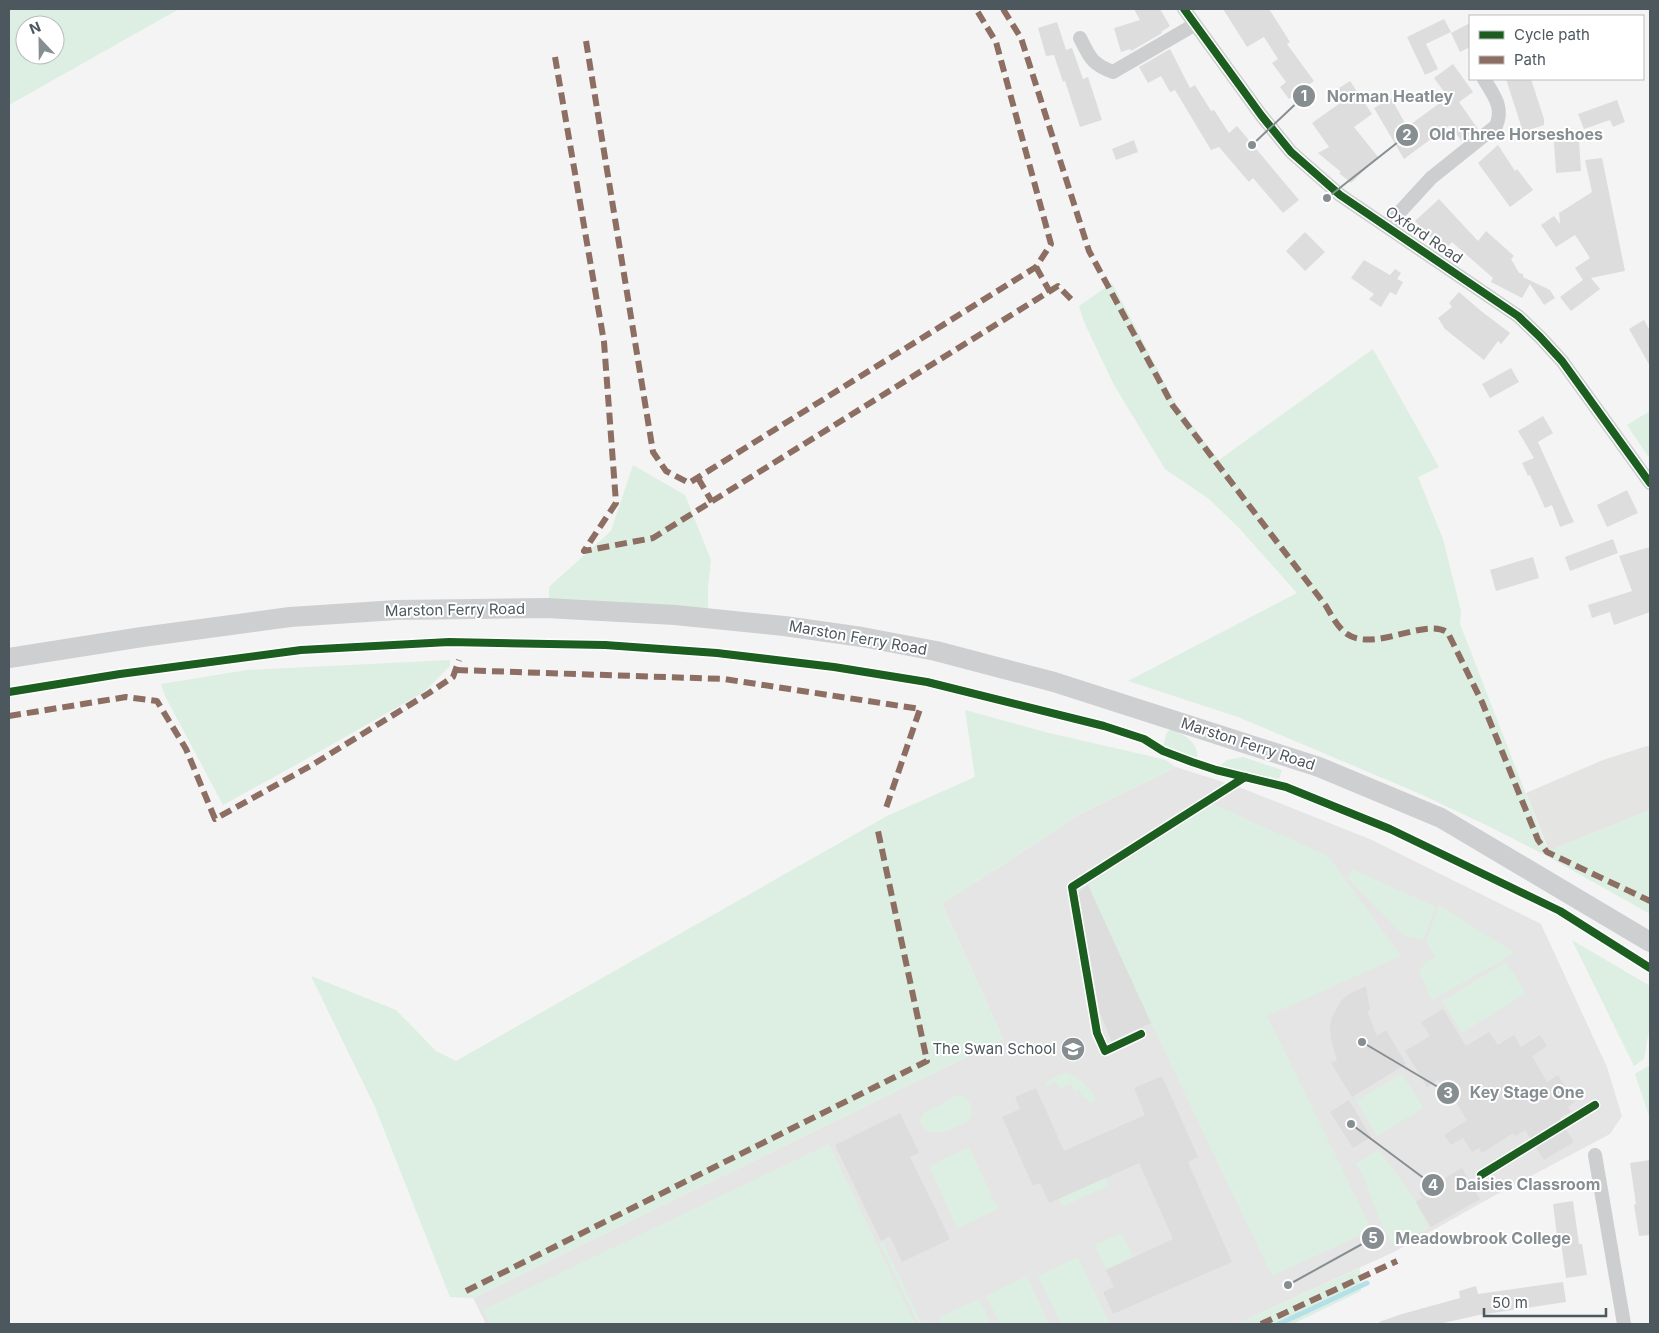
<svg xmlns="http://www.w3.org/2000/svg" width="1659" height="1333" viewBox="0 0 1659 1333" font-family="Inter,sans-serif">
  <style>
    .commercial { fill: #e4e4e2 }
    .education { fill: #e6e5e5 }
    .green { fill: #dcefe2; fill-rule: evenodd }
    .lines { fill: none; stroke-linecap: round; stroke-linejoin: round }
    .stream { stroke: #b6e0e7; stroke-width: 5 }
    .building { fill: #ddddde }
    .street { stroke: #cccecf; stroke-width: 14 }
    .secondary { stroke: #cdcfd0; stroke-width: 20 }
    .quiet { stroke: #8d6e63; stroke-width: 6; stroke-dasharray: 12 6; stroke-linecap: butt }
    .cycleway-casing { stroke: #fff; stroke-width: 11 }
    .cycleway { stroke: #1b5e20; stroke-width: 8 }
    .labels { text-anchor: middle; stroke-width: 4; stroke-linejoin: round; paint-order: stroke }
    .street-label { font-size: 15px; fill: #4d575e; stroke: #fff }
    .poi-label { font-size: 15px; fill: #4d575e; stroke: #fff; text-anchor: end }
    .leader { fill: none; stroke: #878e92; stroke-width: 2 }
    .callout-dot { fill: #878e92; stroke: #fff; stroke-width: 2 }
    .mark-label { font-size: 15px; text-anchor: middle; font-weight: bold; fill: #fff }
    .callout-label { font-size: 16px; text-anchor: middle; font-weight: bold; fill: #878e92; stroke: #fff; stroke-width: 4; stroke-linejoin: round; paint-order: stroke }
  </style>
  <rect width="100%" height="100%" fill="#f4f4f4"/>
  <path class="commercial" d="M1650,745V810L1549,851L1526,793L1603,760Z"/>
  <path class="education" d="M1176,767L1239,787L1372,840L1541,924L1607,1067L1622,1116L1610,1134L1490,1198L1394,1252L1237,1324H486L473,1298L1003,1039L942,904L1080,814Z"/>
  <g class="green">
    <path d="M9,9H179L9,105ZM25,25H55V55H25Z"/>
    <path d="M1112,283L1176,404L1219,460L1373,349L1439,467L1418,477L1443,539L1461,611L1460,624L1548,851L1650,810V898L1648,902L1650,903V914L1547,856L1484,824L1418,793L1238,717L1128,681L1297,593L1239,528L1209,499L1165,469L1114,385L1084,322L1079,306Z"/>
    <path d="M1650,411V459L1627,425Z"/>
    <path d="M633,465L685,495L711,560L708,587V610L549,599V587L611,531Z"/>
    <path d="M450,660V666L424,692L294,766L223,805L165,696L161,684L247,670Z"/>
    <path d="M965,710L1049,733L1154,757L1165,760L1176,767L1080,814L942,904L1003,1039L473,1298L450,1297L375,1107L311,976L396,1010L436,1051L456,1061L887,816L975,777Z"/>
    <path d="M1171,729C1184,735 1199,742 1197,759L1163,746L1167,732Z"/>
    <path d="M1243,757L1282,770L1279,779L1220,766L1227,760Z"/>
    <path d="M1213,804L1328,856L1401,956L1267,1016L1372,1230L1272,1276L1151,1023L1088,885Z"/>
    <path d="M1352,869L1436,907L1423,940L1403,935L1347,878Z"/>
    <path d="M1439,905L1515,953L1432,1000L1419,972L1426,961L1436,958L1426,942Z"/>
    <path d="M1572,940L1650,986V1024L1644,1059L1634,1066Z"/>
    <path d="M1506,962L1526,993L1462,1033L1442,1001Z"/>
    <path d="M1648,1066L1650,1067V1119L1635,1074Z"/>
    <path d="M1064,1073C1079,1075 1091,1088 1096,1101L1090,1104L1088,1098H1083L1079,1090L1075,1092L1071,1084L1060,1089L1056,1081L1047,1086L1045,1082Z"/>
    <path d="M1402,1074L1424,1108L1377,1136L1356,1101Z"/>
    <path d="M960,1094L968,1099C972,1107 974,1115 967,1122C954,1129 925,1142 920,1120L924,1113Z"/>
    <path d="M829,1144L915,1324H490L483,1310Z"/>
    <path d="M969,1147L998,1209L957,1228L929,1166Z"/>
    <path d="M1379,1150L1412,1195L1429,1228L1395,1247L1382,1226L1362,1173L1356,1164Z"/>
    <path d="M1105,1178L1108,1186L1062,1207L1059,1199Z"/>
    <path d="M1122,1233L1133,1257L1106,1269L1095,1245Z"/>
    <path d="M883,1242L922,1324H918L880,1244Z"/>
    <path d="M1078,1257L1110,1324H1061L1038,1276Z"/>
    <path d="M1360,1268L1361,1291L1293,1324H1237Z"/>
    <path d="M1027,1276L1049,1324H1000L986,1296Z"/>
    <path d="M979,1299L991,1324H942L939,1317Z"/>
  </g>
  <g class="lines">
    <path class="stream" d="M1279,1324L1367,1283"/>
  </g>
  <g class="building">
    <path d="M1134,9H1160L1170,26L1161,32L1162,33L1131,51L1130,49L1121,52L1114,28L1140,20Z"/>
    <path d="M1223,9H1269L1290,42L1287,44L1314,81L1289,99L1280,87L1286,82L1272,63L1278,59L1264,37L1247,47Z"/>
    <path d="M1444,19L1451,32L1426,44L1438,69L1425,75L1407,37Z"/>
    <path d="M1057,22L1066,50L1072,48L1083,79L1088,77L1102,120L1080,127L1065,81L1063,82L1054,55L1046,56L1038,28Z"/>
    <path d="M1470,23V47L1460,52L1451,33Z"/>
    <path d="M1170,49L1190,88L1195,85L1211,111L1214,110L1229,133L1237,126L1299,200L1283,213L1253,178L1249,182L1219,147L1211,150L1175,90L1170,92L1161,76L1148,83L1139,67Z"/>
    <path d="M1453,64L1473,92L1459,102L1478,129L1462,142L1450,125L1404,159L1374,108L1391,98L1407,127L1448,97L1434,78Z"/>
    <path d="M1506,79H1531L1544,119V125L1523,132Z"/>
    <path d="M1350,81L1372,114L1354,127L1378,157L1351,183L1339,173L1341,172L1318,153L1329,147L1312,123L1343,101L1336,90Z"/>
    <path d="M1617,100L1625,122L1613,127L1610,120L1584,129L1578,114Z"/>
    <path d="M1134,140L1138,152L1116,160L1112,149Z"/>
    <path d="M1579,140L1581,171L1556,173L1554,142Z"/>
    <path d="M1498,145L1515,171L1517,169L1533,190L1510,207L1478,163Z"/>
    <path d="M1602,158L1625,271L1591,278L1600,289L1571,311L1560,297L1583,280L1575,268L1590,258L1575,235L1556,247L1541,225L1554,216L1560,224L1559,213L1592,192L1585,160Z"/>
    <path d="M1439,199L1478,241L1486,231L1514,256L1511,259L1519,273L1523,274V277L1550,290L1555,298L1544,305L1530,284L1522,298L1491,282L1493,278L1452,242L1443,251L1415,221Z"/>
    <path d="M1305,232L1325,252L1305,271L1286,251Z"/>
    <path d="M1364,260L1390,275L1395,269L1401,273L1397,279L1403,282L1396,295L1390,292L1381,307L1369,299L1374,294L1351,278Z"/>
    <path d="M1459,292L1481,311L1510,333L1501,344L1498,341L1484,360L1445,329L1438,318L1452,307L1449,303Z"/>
    <path d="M1644,320L1650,331V366L1629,329Z"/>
    <path d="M1511,368L1519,382L1490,398L1482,384Z"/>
    <path d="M1543,416L1553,433L1538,442L1574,522L1560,527L1552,505L1545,508L1530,475L1528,476L1522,463L1534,458L1518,431Z"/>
    <path d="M1627,490L1638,513L1607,527L1597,505Z"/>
    <path d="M1613,539L1618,553L1570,571L1565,557Z"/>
    <path d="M1650,547V612L1614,625L1610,612L1592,618L1588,605L1632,591L1619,556Z"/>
    <path d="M1533,557L1539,578L1496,591L1490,570Z"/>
    <path d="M1088,885L1151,1023L1112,1042L1100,1013L1078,893Z"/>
    <path d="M1366,986L1370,1010L1367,1011L1377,1036L1386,1030L1406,1064L1352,1097L1331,1063L1337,1060L1331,1039L1330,1028L1331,1019L1341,1001L1349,994Z"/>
    <path d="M1443,1009L1466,1046L1489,1032L1498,1045L1514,1035L1521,1047L1540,1035L1547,1046L1532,1056L1547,1082L1558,1075L1575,1102L1568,1107L1571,1112L1559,1118L1574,1142L1544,1160L1525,1130L1515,1136L1513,1133L1482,1153L1479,1148L1472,1152L1463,1138L1451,1145L1444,1135L1467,1120L1449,1091L1446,1093L1438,1080L1427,1087L1405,1051L1430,1036L1421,1022Z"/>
    <path d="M1162,1076L1198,1157L1188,1162L1232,1262L1113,1314L1103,1292L1114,1287L1106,1270L1173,1239L1139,1163L1049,1203L1040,1183L1033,1186L1002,1117L1020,1109L1015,1097L1036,1088L1064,1151L1145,1115L1134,1088Z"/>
    <path d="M1349,1100L1371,1137L1353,1148L1330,1112Z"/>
    <path d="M900,1113L919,1153L910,1157L950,1239L902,1262L890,1236L881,1241L835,1145Z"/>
    <path d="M1650,1160V1235L1639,1236L1634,1205L1636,1204L1630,1163Z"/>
    <path d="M1462,1168L1480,1199L1431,1227L1416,1202L1422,1198L1419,1193Z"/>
    <path d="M1573,1201L1579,1244H1582L1587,1275L1566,1278L1560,1235L1557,1236L1553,1204Z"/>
    <path d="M1563,1282L1566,1302L1479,1315L1439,1324H1380L1379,1322L1402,1314L1460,1298L1459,1291L1476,1286L1478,1294Z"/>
  </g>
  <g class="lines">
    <g class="street">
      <path d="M1184,9L1261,115L1291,152L1340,195L1518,316L1540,337L1562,361L1650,483"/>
      <path d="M1080,38C1090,57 1091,64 1113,72L1194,25"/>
      <path d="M1387,226L1431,178L1496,126C1504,107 1494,96 1484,79"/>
      <path d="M1595,1155L1624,1324"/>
    </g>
    <path class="secondary" d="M9,658L142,637L290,617L397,610L546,608L675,615L784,626L862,637L936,651L1054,682L1319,767L1441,818L1650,942"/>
    <g class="quiet">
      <path d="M1003,9L1021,38L1089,251L1173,406L1326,606C1332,616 1338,628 1347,634C1374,653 1428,616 1448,633L1482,702L1538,840L1547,852L1650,901"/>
      <path d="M586,41L653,452L666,471L689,483L1036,267L1051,244L996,42L976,9"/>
      <path d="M555,57L604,342L616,503L584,551L653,538L1058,286L1072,300"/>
      <path d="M1036,267L1050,292"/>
      <path d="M698,478L712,502"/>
      <path d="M456,670L724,679L920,709L886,808"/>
      <path d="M9,716L126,697L157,701L186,749L215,819L312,765L429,693L453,677L459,660"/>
      <path d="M466,1291L927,1061L878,831"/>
      <path d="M1261,1324L1397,1261"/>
    </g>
    <g class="cycleway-casing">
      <g id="cycleway">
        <path d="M1184,9L1261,115L1291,152L1340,195L1518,316L1540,337L1562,361L1650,483"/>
        <path d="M9,692L120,674L301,650L449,642L605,645L717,653L834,667L927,682L1104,726L1144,739L1163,751L1192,762L1216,770L1286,787L1390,829L1560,911L1650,968"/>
        <path d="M1141,1034L1105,1051L1097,1033L1072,887L1245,777"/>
        <path d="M1481,1175L1595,1105"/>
      </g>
    </g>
    <use href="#cycleway" class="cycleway"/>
  </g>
  <defs>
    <g id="school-disc" transform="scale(1.25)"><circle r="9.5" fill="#878e92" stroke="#fff"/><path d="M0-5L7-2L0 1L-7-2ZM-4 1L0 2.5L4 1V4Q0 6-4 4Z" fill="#fff"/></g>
  </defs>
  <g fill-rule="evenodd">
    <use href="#school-disc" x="1073" y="1049"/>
  </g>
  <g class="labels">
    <g class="street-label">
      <text transform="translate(1424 235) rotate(34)" y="5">Oxford Road</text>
      <text transform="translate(455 610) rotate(-1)" y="5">Marston Ferry Road</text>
      <text transform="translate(858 638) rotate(10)" y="5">Marston Ferry Road</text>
      <text transform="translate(1248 744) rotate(18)" y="5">Marston Ferry Road</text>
    </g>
    <g class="poi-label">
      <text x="1056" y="1054">The Swan School</text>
    </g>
  </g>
  <path class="leader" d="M1252 145L1304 96M1327 198L1407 135M1362 1042L1448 1093M1351 1124L1433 1185M1288 1285L1373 1238"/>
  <g class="callout-dot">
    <circle cx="1252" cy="145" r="5"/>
    <circle cx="1327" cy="198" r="5"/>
    <circle cx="1362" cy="1042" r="5"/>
    <circle cx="1351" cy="1124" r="5"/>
    <circle cx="1288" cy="1285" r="5"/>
    <circle cx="1304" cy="96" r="12"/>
    <circle cx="1407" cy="135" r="12"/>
    <circle cx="1448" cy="1093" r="12"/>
    <circle cx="1433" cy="1185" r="12"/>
    <circle cx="1373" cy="1238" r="12"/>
  </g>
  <g class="mark-label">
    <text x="1304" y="101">1</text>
    <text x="1407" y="140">2</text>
    <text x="1448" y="1098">3</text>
    <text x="1433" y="1190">4</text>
    <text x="1373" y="1243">5</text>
  </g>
  <g class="callout-label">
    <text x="1390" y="102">Norman Heatley</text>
    <text x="1516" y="140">Old Three Horseshoes</text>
    <text x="1527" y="1098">Key Stage One</text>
    <text x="1528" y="1190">Daisies Classroom</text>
    <text x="1483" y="1244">Meadowbrook College</text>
  </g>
  <rect width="1659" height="1333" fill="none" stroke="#4d575e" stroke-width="20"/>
  <rect x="1469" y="15" width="175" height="65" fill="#ffffff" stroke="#b8bcbf"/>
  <rect x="1479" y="31" width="25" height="8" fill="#1b5e20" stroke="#b8bcbf"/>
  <text x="1514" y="40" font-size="15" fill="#4d575e">Cycle path</text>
  <rect x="1479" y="56" width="25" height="8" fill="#8d6e63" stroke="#b8bcbf"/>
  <text x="1514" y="65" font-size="15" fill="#4d575e">Path</text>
  <g transform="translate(40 40) rotate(338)"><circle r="24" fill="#ffffff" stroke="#b8bcbf"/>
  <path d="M0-4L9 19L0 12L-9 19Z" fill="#878e92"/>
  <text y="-8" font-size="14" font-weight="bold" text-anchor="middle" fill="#4d575e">N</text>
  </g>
  <path d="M1484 1308v8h122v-8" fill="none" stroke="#4d575e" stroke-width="2.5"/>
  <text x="1492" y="1308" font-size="15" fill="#4d575e" stroke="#ffffff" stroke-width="4" paint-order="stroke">50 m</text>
</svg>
